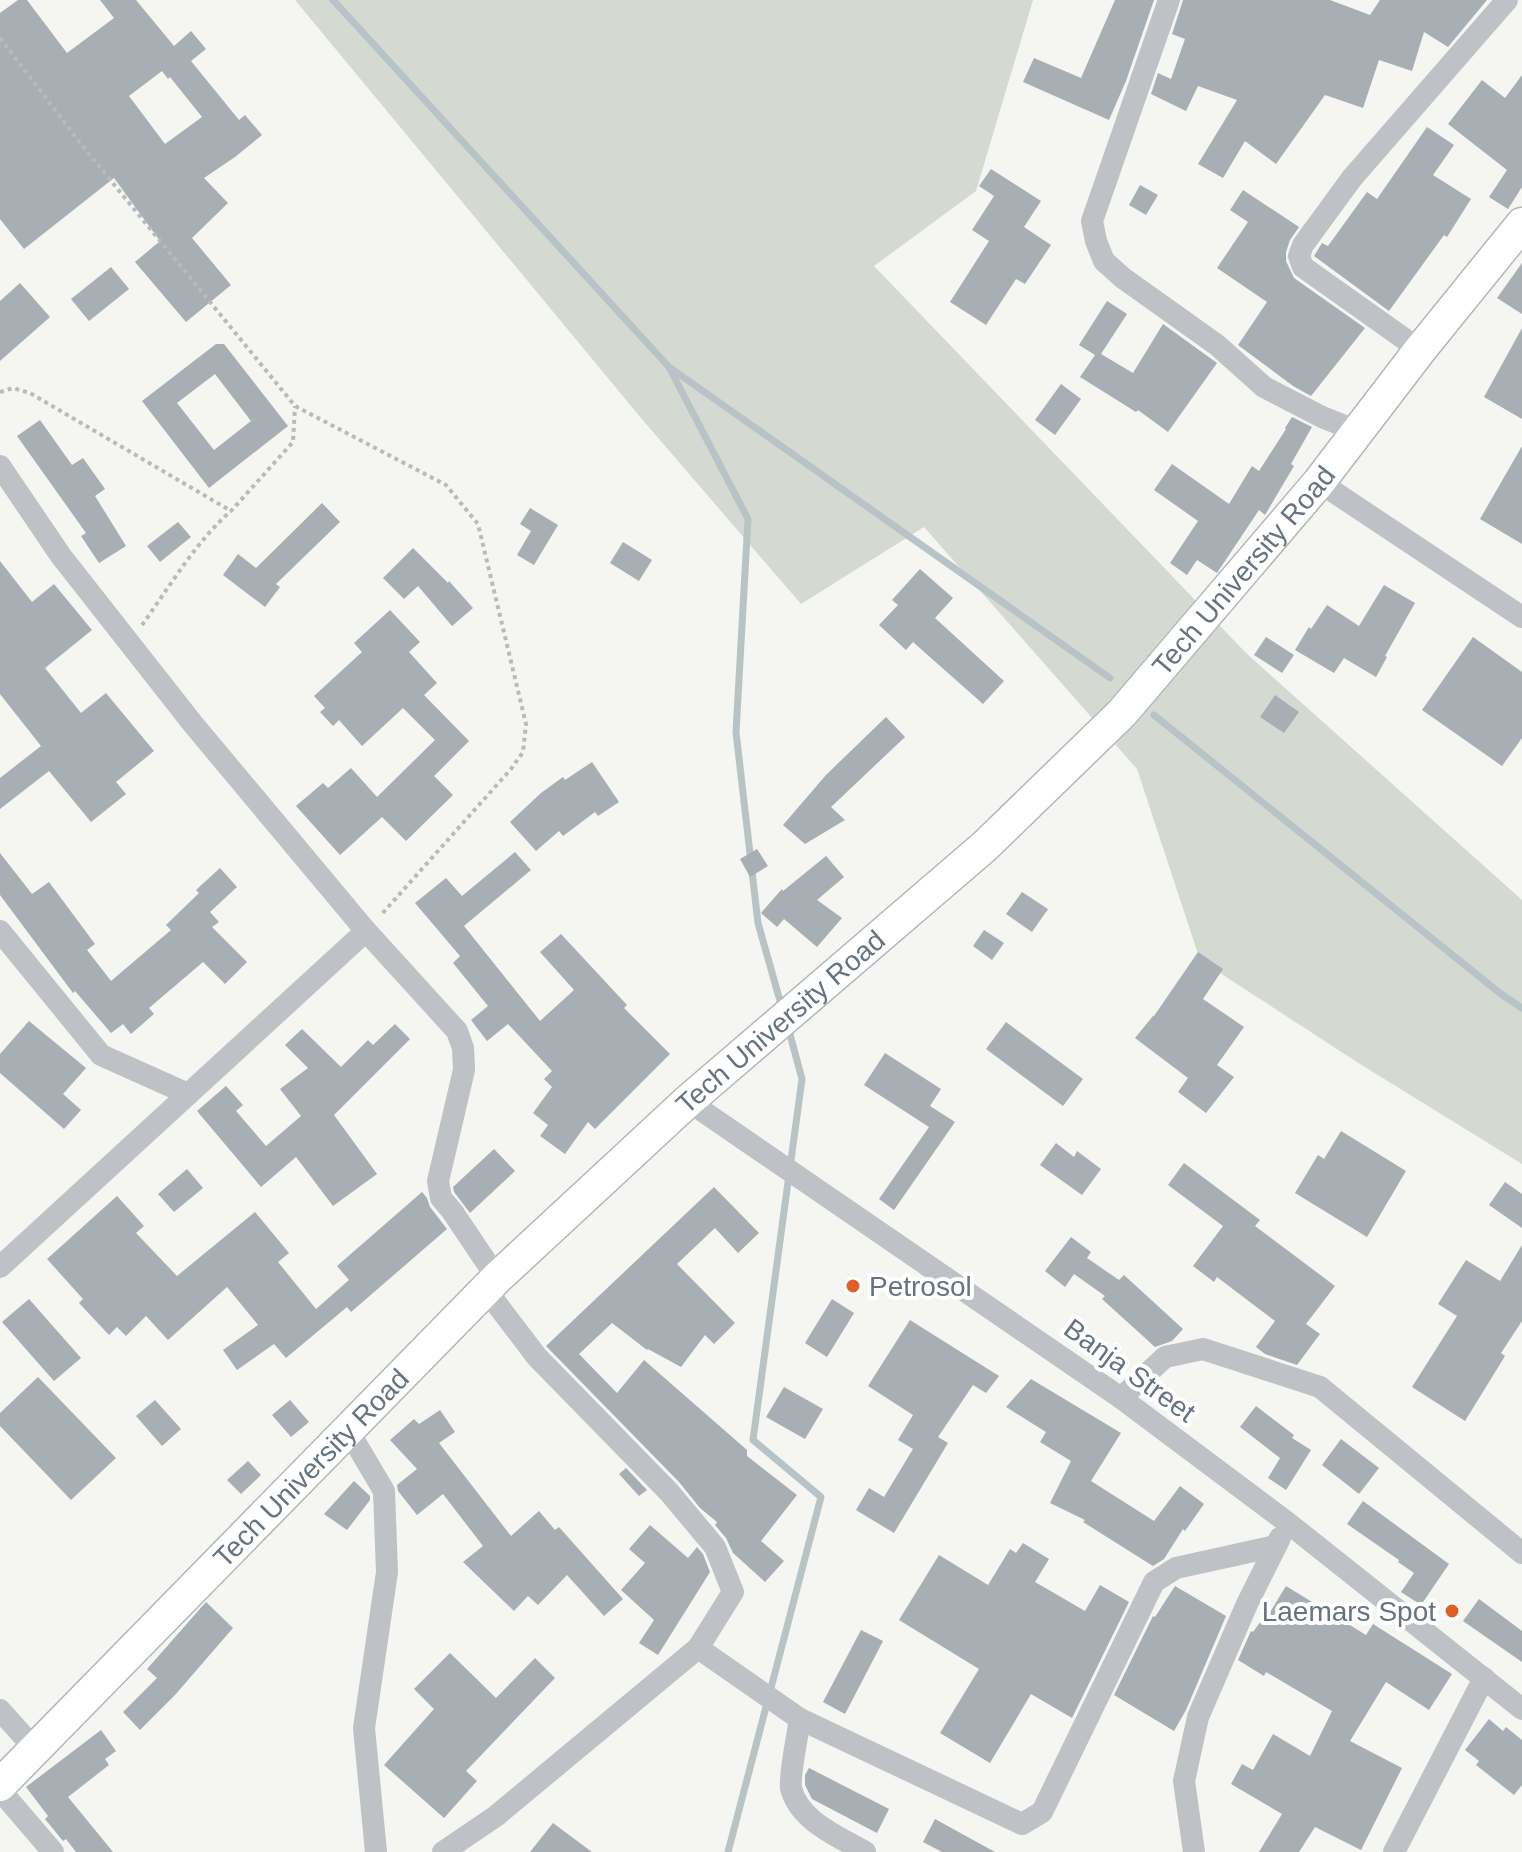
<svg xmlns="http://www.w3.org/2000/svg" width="1522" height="1852" viewBox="0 0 1522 1852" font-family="Helvetica,sans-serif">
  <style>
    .green { fill: #d4dad1 }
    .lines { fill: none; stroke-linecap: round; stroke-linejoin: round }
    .stream { stroke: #b8c3c8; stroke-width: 7 }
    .building { fill: #a7aeb4; fill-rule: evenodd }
    .secondary-casing { stroke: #b3b7bc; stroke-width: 35 }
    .path { stroke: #b8babd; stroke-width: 4; stroke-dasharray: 4 4; stroke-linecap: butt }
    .street { stroke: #bec1c5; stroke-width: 22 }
    .secondary { stroke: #fff; stroke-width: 32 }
    .poi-dot { fill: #df5f28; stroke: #fff; stroke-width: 3 }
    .labels { text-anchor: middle; stroke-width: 8; stroke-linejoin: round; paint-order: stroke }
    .street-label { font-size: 28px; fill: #657382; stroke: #fff }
    .poi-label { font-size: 28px; fill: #657382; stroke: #fff; text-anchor: start }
  </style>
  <rect width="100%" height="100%" fill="#f5f5f1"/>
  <path class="green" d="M295,0H1033L976,191L874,266L1247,654L1522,900V1164L1360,1064L1200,960L1137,769L924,527L801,604L641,418Z"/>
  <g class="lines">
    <g class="stream">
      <path d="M333,0L669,367L1110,678"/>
      <path d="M669,367L748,519L736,732L758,923L782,1008"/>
      <path d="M1154,715L1501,994L1522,1008"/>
      <path d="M728,1852L821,1497L753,1440L802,1079L788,1027"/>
    </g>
  </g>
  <g class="building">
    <path d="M18,0H27L67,53L114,18L100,0H136L174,46L191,31L206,49L191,61L239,120L245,115L262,135L235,157L204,178L228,203L192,238L231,285L186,322L135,262L160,241L114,178L24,249L0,219V13ZM162,71L168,79L170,77L202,117L165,144L129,96Z"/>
    <path d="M1115,0H1154L1126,81L1109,120L1023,82L1034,58L1081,78Z"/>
    <path d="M1183,0H1330L1370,15L1380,0H1487L1448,47L1424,32L1412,71L1379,60L1363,108L1325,95L1276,164L1245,141L1223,178L1198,164L1237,100L1198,86L1186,111L1151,94L1158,73L1171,79L1185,39L1172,34Z"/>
    <path d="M1522,75V187L1508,209L1489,197L1507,170L1448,124L1482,80L1505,98Z"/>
    <path d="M1427,127L1454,145L1433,175L1471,199L1447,237L1444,235L1389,311L1314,256L1322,243L1328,246L1367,192L1377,199Z"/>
    <path d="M991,169L1041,201L1024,227L1051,245L1025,284L1016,279L986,325L950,302L989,241L972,230L994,196L979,186Z"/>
    <path d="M1140,185L1158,195L1146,215L1129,205Z"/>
    <path d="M1243,190L1299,227L1290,240L1286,252V261L1294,278L1365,328L1311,396L1293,386L1238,345L1267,302L1217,268L1248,222L1230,210Z"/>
    <path d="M1522,263V314L1497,298Z"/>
    <path d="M111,267L129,289L89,321L71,299Z"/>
    <path d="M20,283L50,317L0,361V301Z"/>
    <path d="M1107,301L1127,314L1101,354L1133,373L1163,324L1217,363L1168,432L1138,410L1136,412L1080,377L1095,355L1079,345Z"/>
    <path d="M1522,328V419L1484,397Z"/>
    <path d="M216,344H224L288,426L209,488L142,401ZM215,374L251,421L214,450L177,403Z"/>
    <path d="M1061,384L1081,399L1055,435L1035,420Z"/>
    <path d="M1292,417L1312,427L1291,464L1294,466L1265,515L1259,510L1217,573L1197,560L1187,575L1170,563L1198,521L1154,490L1172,464L1229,504L1252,466L1259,471L1286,429L1285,428Z"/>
    <path d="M40,420L72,465L83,458L105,489L95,496L126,546L99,563L81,536L86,533L17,436Z"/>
    <path d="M1522,446V544L1480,519Z"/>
    <path d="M322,503L340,522L276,584L280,587L265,607L223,575L238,554L256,568Z"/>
    <path d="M530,508L558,525L534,565L517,555L531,531L520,524Z"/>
    <path d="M178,522L191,537L160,562L147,546Z"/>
    <path d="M623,542L652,560L639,581L610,563Z"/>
    <path d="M413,548L448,583L449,581L473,608L452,626L418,586L404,599L383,578Z"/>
    <path d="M0,561L32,602L54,584L92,630L45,668L81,713L106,693L154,751L116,782L126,794L91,822L49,771L0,809V778L41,746L0,694Z"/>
    <path d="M920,569L953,598L935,618L1004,681L983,704L913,642L906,650L879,625L898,605L892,600Z"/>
    <path d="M1384,585L1415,603L1385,656L1387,657L1376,677L1344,658L1334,673L1295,650L1309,627L1311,629L1327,605L1359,626Z"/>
    <path d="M390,610L420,642L409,652L437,683L424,695L469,741L434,776L453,795L406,841L382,817L340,855L296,806L323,783L328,788L351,768L377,797L435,740L403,708L362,746L339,720L333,726L320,712L325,708L314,696L362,652L354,643Z"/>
    <path d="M1266,637L1294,655L1282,673L1254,655Z"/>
    <path d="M1473,637L1522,672V738L1502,766L1422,710Z"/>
    <path d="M1275,695L1299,712L1284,733L1260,717Z"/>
    <path d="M886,717L905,737L831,807L845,820L805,844L783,825L826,775Z"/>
    <path d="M592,762L619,802L598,816L595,812L563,836L559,831L536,851L510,822L541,793L563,777L565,780Z"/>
    <path d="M757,849L768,866L750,877L740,859Z"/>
    <path d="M515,852L531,870L464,926L540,1021L574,990L540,952L561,934L627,1005L624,1008L670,1054L595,1129L588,1122L565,1154L540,1136L548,1125L533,1113L552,1087L544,1079L552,1071L508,1024L487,1041L471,1020L488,1006L453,963L460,956L415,903L446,878L462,896Z"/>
    <path d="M0,853L32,894L49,882L95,944L87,950L111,981L171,930L166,925L199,893L196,890L220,868L237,887L210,912L219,922L212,927L247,962L225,984L203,962L149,1008L154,1014L131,1034L123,1024L111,1033L75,991L73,993L0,895Z"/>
    <path d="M826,856L844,877L817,900L842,918L817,947L784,919L777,927L761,913L782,889L783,891Z"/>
    <path d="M1022,892L1048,909L1032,932L1006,914Z"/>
    <path d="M984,930L1004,943L992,960L973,946Z"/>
    <path d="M1198,952L1223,969L1203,999L1244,1027L1217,1065L1234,1077L1206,1113L1178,1092L1188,1078L1135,1038L1153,1016H1154Z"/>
    <path d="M29,1021L86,1068L63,1094L81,1110L64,1129L0,1073V1054Z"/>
    <path d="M1006,1022L1083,1079L1063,1106L986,1049Z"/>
    <path d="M395,1024L410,1039L334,1115L377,1174L333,1206L296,1157L261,1187L197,1111L226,1086L243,1105L236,1111L266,1146L301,1116L280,1089L308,1068L285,1045L302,1029L341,1067L368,1040L373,1045Z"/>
    <path d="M885,1053L941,1089L930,1106L955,1122L894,1210L879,1199L929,1127L864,1085Z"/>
    <path d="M1341,1131L1406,1171L1367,1237L1295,1193L1318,1155L1324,1159Z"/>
    <path d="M1056,1143L1074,1157L1077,1151L1101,1169L1082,1195L1040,1165Z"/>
    <path d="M494,1149L515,1171L470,1213L454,1192L453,1187Z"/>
    <path d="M1184,1163L1260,1220L1255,1226L1335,1286L1306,1324L1320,1334L1297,1365L1265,1354L1256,1347L1275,1321L1217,1277L1214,1282L1193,1266L1223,1226L1168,1185Z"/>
    <path d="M187,1169L203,1188L174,1212L158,1194Z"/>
    <path d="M1505,1182L1522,1194V1228L1489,1205Z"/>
    <path d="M714,1187L759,1233L738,1253L715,1228L677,1264L735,1323L714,1344L705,1335L681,1367L648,1349L647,1350L612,1323L579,1354L617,1393L644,1360L747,1450V1456L797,1495L761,1541L784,1561L765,1582L733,1553L726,1538L715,1525L717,1522L700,1508L679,1482L546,1346Z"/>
    <path d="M422,1192L427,1198L430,1207L447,1229L351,1312L347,1307L286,1358L274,1344L237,1370L223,1350L258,1325L227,1287L168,1340L146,1316L126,1336L117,1327L109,1335L79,1303L83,1299L47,1259L117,1196L144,1226L136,1233L177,1276L255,1212L289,1253L278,1262L316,1309L349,1280L337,1266Z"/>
    <path d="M1071,1237L1091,1252L1087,1258L1119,1280L1124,1275L1183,1329L1172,1341L1155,1347L1102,1299L1105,1296L1074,1274L1065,1287L1045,1271Z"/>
    <path d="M1522,1245V1321L1501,1353L1505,1356L1465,1421L1412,1387L1457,1316L1438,1304L1466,1260L1500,1281Z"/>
    <path d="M29,1299L81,1358L54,1381L2,1322Z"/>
    <path d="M832,1299L854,1313L827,1357L805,1343Z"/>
    <path d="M910,1320L999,1376L986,1393L973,1385L938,1437L948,1443L894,1533L856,1510L869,1488L884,1497L913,1449L898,1440L913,1415L868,1386Z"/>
    <path d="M38,1377L116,1458L71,1500L0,1426V1413Z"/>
    <path d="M1031,1379L1121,1433L1091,1481L1154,1521L1180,1486L1204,1504L1185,1531L1183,1529L1164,1559L1153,1566L1083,1522L1085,1520L1050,1503L1071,1461L1040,1442L1046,1432L1006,1407Z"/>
    <path d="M784,1387L823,1409L805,1439L766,1417Z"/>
    <path d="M155,1400L181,1429L162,1446L136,1416Z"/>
    <path d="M290,1400L309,1422L291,1437L272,1415Z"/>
    <path d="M1256,1406L1294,1435L1292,1438L1311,1450L1286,1490L1268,1478L1280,1458L1240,1427Z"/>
    <path d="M440,1410L455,1432L439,1443L511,1536L539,1511L555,1530L559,1527L623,1599L604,1616L567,1575L538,1605L528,1596L514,1611L463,1562L483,1546L443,1494L417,1515L398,1491L397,1485L417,1469L390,1440L414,1419L419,1424Z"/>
    <path d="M1341,1439L1379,1468L1359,1494L1322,1465Z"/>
    <path d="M248,1461L261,1475L241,1494L227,1480Z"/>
    <path d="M626,1468L647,1490L639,1496L619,1474Z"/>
    <path d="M354,1481L370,1496V1500L347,1530L324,1514Z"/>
    <path d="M1363,1501L1449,1564L1421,1605L1401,1592L1414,1573L1398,1562L1399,1560L1347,1524Z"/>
    <path d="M650,1525L688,1558L697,1547L703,1554L710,1572L658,1655L639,1643L654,1620L621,1590L645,1563L629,1549Z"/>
    <path d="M1023,1543L1049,1559L1035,1582L1085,1611L1100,1585L1129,1602L1072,1718L1031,1694L990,1763L940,1733L979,1669L899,1620L939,1555L988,1585L1010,1549L1016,1553Z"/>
    <path d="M1175,1586L1226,1616L1186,1710L1174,1731L1114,1695L1153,1616L1155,1617Z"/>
    <path d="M1286,1586L1366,1635L1373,1624L1452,1674L1429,1710L1386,1682L1350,1741L1402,1768L1361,1850L1315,1827L1299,1852H1259L1282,1814L1231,1784L1242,1764L1253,1770L1273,1734L1310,1756L1332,1711L1266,1672L1264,1676L1238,1660L1251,1631L1253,1632L1261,1621L1264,1622Z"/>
    <path d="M1479,1599L1522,1631V1662L1463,1621Z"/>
    <path d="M206,1602L233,1628L175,1695L140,1730L123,1712L157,1678L147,1669Z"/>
    <path d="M861,1630L883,1641L845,1714L823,1702Z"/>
    <path d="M450,1653L496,1698L535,1658L555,1678L466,1771L477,1781L444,1818L384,1765L434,1709L414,1689Z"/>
    <path d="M1489,1719L1503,1731L1506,1727L1522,1740V1785L1514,1795L1476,1765L1479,1761L1465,1750Z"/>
    <path d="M101,1730L116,1751L105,1759L109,1765L68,1797L113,1852H76L66,1839L63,1841L45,1819L48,1816L26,1787Z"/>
    <path d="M809,1768L889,1809L877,1833L812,1799L805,1785V1775Z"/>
    <path d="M935,1819L995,1852H942L923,1842Z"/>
    <path d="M553,1823L592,1852H530Z"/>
  </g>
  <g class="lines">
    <g class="secondary-casing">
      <g id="secondary">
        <path id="s1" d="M0,1785L497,1278L688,1101L985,846L1122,713L1319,482L1420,350L1522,224"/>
      </g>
    </g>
    <g class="path">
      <path d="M0,38L85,149L295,406L446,485L478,524L526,724L523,752L511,769L381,915"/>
      <path d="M0,392L13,388L30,393L231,511"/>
      <path d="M142,625C168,589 197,540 231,511L293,442L295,406"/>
    </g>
    <g class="street">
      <path d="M1169,0L1092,221L1096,241L1104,261L1123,278L1217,345L1264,387L1322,417L1357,431"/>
      <path d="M1420,350L1303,267L1299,256L1303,245L1352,178L1507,0"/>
      <path d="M0,466L61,556L193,724L366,931L457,1031L463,1048L464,1070L438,1181L441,1198L452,1211L497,1278"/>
      <path d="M1319,482L1522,617"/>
      <path d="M0,931L101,1055L188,1094"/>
      <path d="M688,1101L1121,1398L1288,1523L1522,1709"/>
      <path d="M0,1267L366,931"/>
      <path d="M486,1290L537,1357L669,1492L715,1547L733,1592L698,1648"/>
      <path d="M1121,1398L1165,1357L1203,1349L1320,1387L1522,1553"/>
      <path d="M348,1430L384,1491L387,1572L364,1728L376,1852"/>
      <path d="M0,1710L35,1749"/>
      <path d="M800,1719C798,1733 789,1776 791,1788C799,1821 838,1836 865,1852"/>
      <path d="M0,1790L53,1852"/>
      <path d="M443,1852L496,1816L698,1648L800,1719L1022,1824L1042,1812L1154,1582L1176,1568L1276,1546"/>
      <path d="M1194,1852L1184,1781L1198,1717L1247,1604L1280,1538"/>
      <path d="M1394,1852L1484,1678"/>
    </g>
    <use href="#secondary" class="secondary"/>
  </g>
  <g class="poi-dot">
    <circle cx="853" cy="1286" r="8"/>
    <circle cx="1452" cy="1611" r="8"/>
  </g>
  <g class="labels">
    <g class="street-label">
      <text dy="10" stroke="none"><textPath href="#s1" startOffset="1740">Tech University Road</textPath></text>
      <text dy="10" stroke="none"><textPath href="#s1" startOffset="1092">Tech University Road</textPath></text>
      <text transform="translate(1130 1370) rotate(36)" y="10">Banja Street</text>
      <text dy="10" stroke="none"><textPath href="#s1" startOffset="444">Tech University Road</textPath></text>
    </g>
    <g class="poi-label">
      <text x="869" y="1296">Petrosol</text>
      <text x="1436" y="1621" text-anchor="end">Laemars Spot</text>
    </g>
  </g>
</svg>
